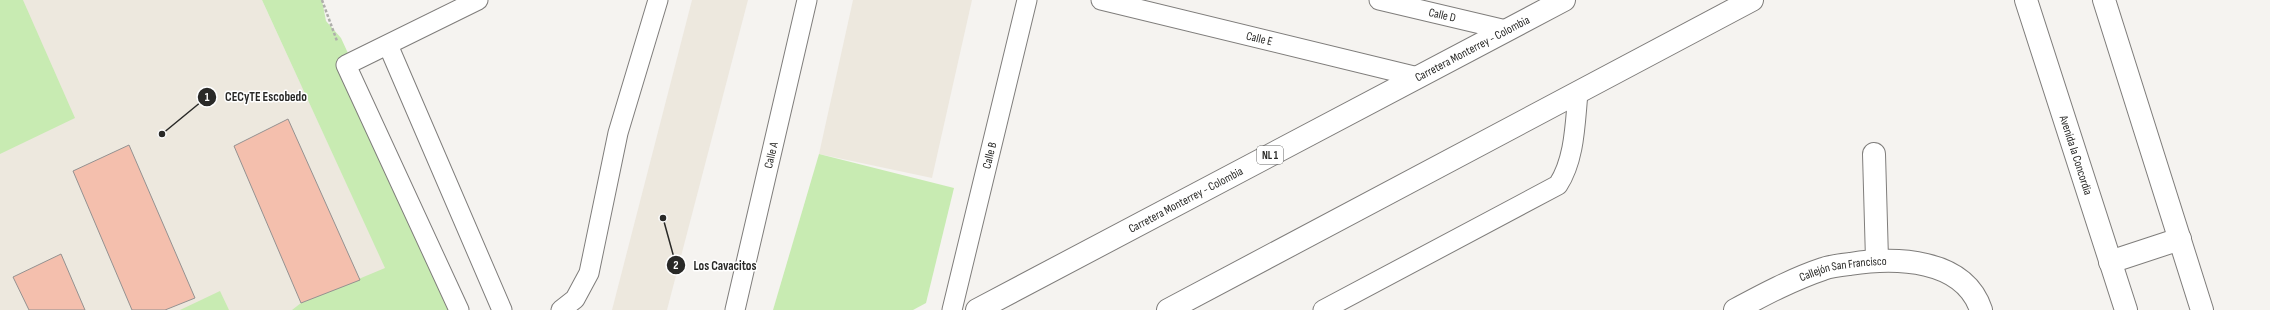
<svg xmlns="http://www.w3.org/2000/svg" width="2270" height="310" viewBox="0 0 2270 310" font-family="'Sofia Sans Condensed',sans-serif">
  <style>
    .built { fill: #ede8de }
    .green { fill: #c8ebb2 }
    .building { fill: #f4bfad; stroke: #949190 }
    .lines { fill: none; stroke-linecap: round; stroke-linejoin: round }
    .lane-casing { stroke: #7f7d7b; stroke-width: 21 }
    .street-casing { stroke: #7f7d7b; stroke-width: 24 }
    .secondary-casing { stroke: #7f7d7b; stroke-width: 24 }
    .primary-casing { stroke: #7f7d7b; stroke-width: 24 }
    .path { stroke: #afaeab; stroke-width: 2.5; stroke-dasharray: 3 2; stroke-linecap: butt }
    .lane { stroke: #fff; stroke-width: 19 }
    .street { stroke: #fff; stroke-width: 22 }
    .secondary { stroke: #fff; stroke-width: 22 }
    .primary { stroke: #fff; stroke-width: 22 }
    .labels { text-anchor: middle; stroke-width: 3; stroke-linejoin: round; paint-order: stroke }
    .shield { fill: #fff; stroke: #696968; stroke-width: 1 }
    .shield-label { font-size: 11px; font-weight: bold; fill: #292927 }
    .street-label { font-size: 12px; fill: #292927; stroke: #fff }
    .leader { fill: none; stroke: #292927; stroke-width: 1.5 }
    .callout-dot { fill: #292927; stroke: #fff; stroke-width: 1.5 }
    .mark-label { font-size: 12px; text-anchor: middle; font-weight: bold; fill: #fff }
    .callout-label { font-size: 13px; text-anchor: middle; font-weight: bold; fill: #292927; stroke: #fff; stroke-width: 3; stroke-linejoin: round; paint-order: stroke }
  </style>
  <rect width="100%" height="100%" fill="#f5f3f0"/>
  <g class="built">
    <path d="M0,0H262L405,310H0Z"/>
    <path d="M692,0H748L667,310H612Z"/>
    <path d="M853,0H972L932,178L819,154Z"/>
  </g>
  <g class="green">
    <path d="M0,0H23L75,118L0,154Z"/>
    <path d="M262,0H322L326,21L341,38L466,310H292L301,303L385,268Z"/>
    <path d="M819,154L954,188L926,303L913,310H773Z"/>
    <path d="M220,291L229,310H180Z"/>
  </g>
  <g class="building">
    <path d="M288,119L360,280L301,303L234,146Z"/>
    <path d="M129,145L195,298L165,310H132L73,171Z"/>
    <path d="M61,254L85,310H29L13,277Z"/>
  </g>
  <g class="lines">
    <g class="lane-casing">
      <g id="lane">
        <path id="s1" d="M1101,0L1418,77"/>
        <path id="s2" d="M1379,0L1506,30"/>
        <path d="M388,45L502,310"/>
        <path d="M459,310L346,65L478,0"/>
        <path d="M561,310L575,299L589,273L618,133L658,0"/>
        <path id="s3" d="M735,310L807,0"/>
        <path id="s4" d="M952,310L1027,0"/>
        <path d="M1323,310L1558,185C1575,159 1575,123 1578,93"/>
      </g>
    </g>
    <g class="street-casing">
      <g id="street">
        <path d="M1874,154L1877,259"/>
        <path id="s5" d="M1735,310C1763,295 1793,279 1823,269C1831,266 1841,265 1850,264C1895,257 1964,258 1981,310"/>
      </g>
    </g>
    <g class="secondary-casing">
      <g id="secondary">
        <path id="s6" d="M2026,0L2126,310"/>
        <path d="M2104,0L2202,310"/>
        <path d="M2110,262L2180,239"/>
      </g>
    </g>
    <g class="primary-casing">
      <g id="primary">
        <path id="s7" d="M977,310L1564,0"/>
        <path d="M1168,310L1752,0"/>
      </g>
    </g>
    <path class="path" d="M322,0L337,41"/>
    <use href="#lane" class="lane"/>
    <use href="#street" class="street"/>
    <use href="#secondary" class="secondary"/>
    <use href="#primary" class="primary"/>
  </g>
  <g class="labels">
    <rect class="shield" x="1257" y="146" width="26" height="18" rx="3"/>
    <g class="shield-label">
      <text x="1270" y="159">NL 1</text>
    </g>
    <g class="street-label">
      <text dy="4" stroke="none"><textPath href="#s2" startOffset="65">Calle D</textPath></text>
      <text dy="4" stroke="none"><textPath href="#s1" startOffset="163">Calle E</textPath></text>
      <text dy="4" stroke="none"><textPath href="#s7" startOffset="560">Carretera Monterrey - Colombia</textPath></text>
      <text dy="4" stroke="none"><textPath href="#s3" startOffset="159">Calle A</textPath></text>
      <text dy="4" stroke="none"><textPath href="#s4" startOffset="159">Calle B</textPath></text>
      <text dy="4" stroke="none"><textPath href="#s6" startOffset="163">Avenida la Concordia</textPath></text>
      <text dy="4" stroke="none"><textPath href="#s7" startOffset="236">Carretera Monterrey - Colombia</textPath></text>
      <text dy="4" stroke="none"><textPath href="#s5" startOffset="117">Callejón San Francisco</textPath></text>
    </g>
  </g>
  <path class="leader" d="M162 134L207 97M663 218L676 265"/>
  <g class="callout-dot">
    <circle cx="162" cy="134" r="4"/>
    <circle cx="663" cy="218" r="4"/>
    <circle cx="207" cy="97" r="10"/>
    <circle cx="676" cy="265" r="10"/>
  </g>
  <g class="mark-label">
    <text x="207" y="101">1</text>
    <text x="676" y="269">2</text>
  </g>
  <g class="callout-label">
    <text x="266" y="101">CECyTE Escobedo</text>
    <text x="725" y="270">Los Cavacitos</text>
  </g>
</svg>
